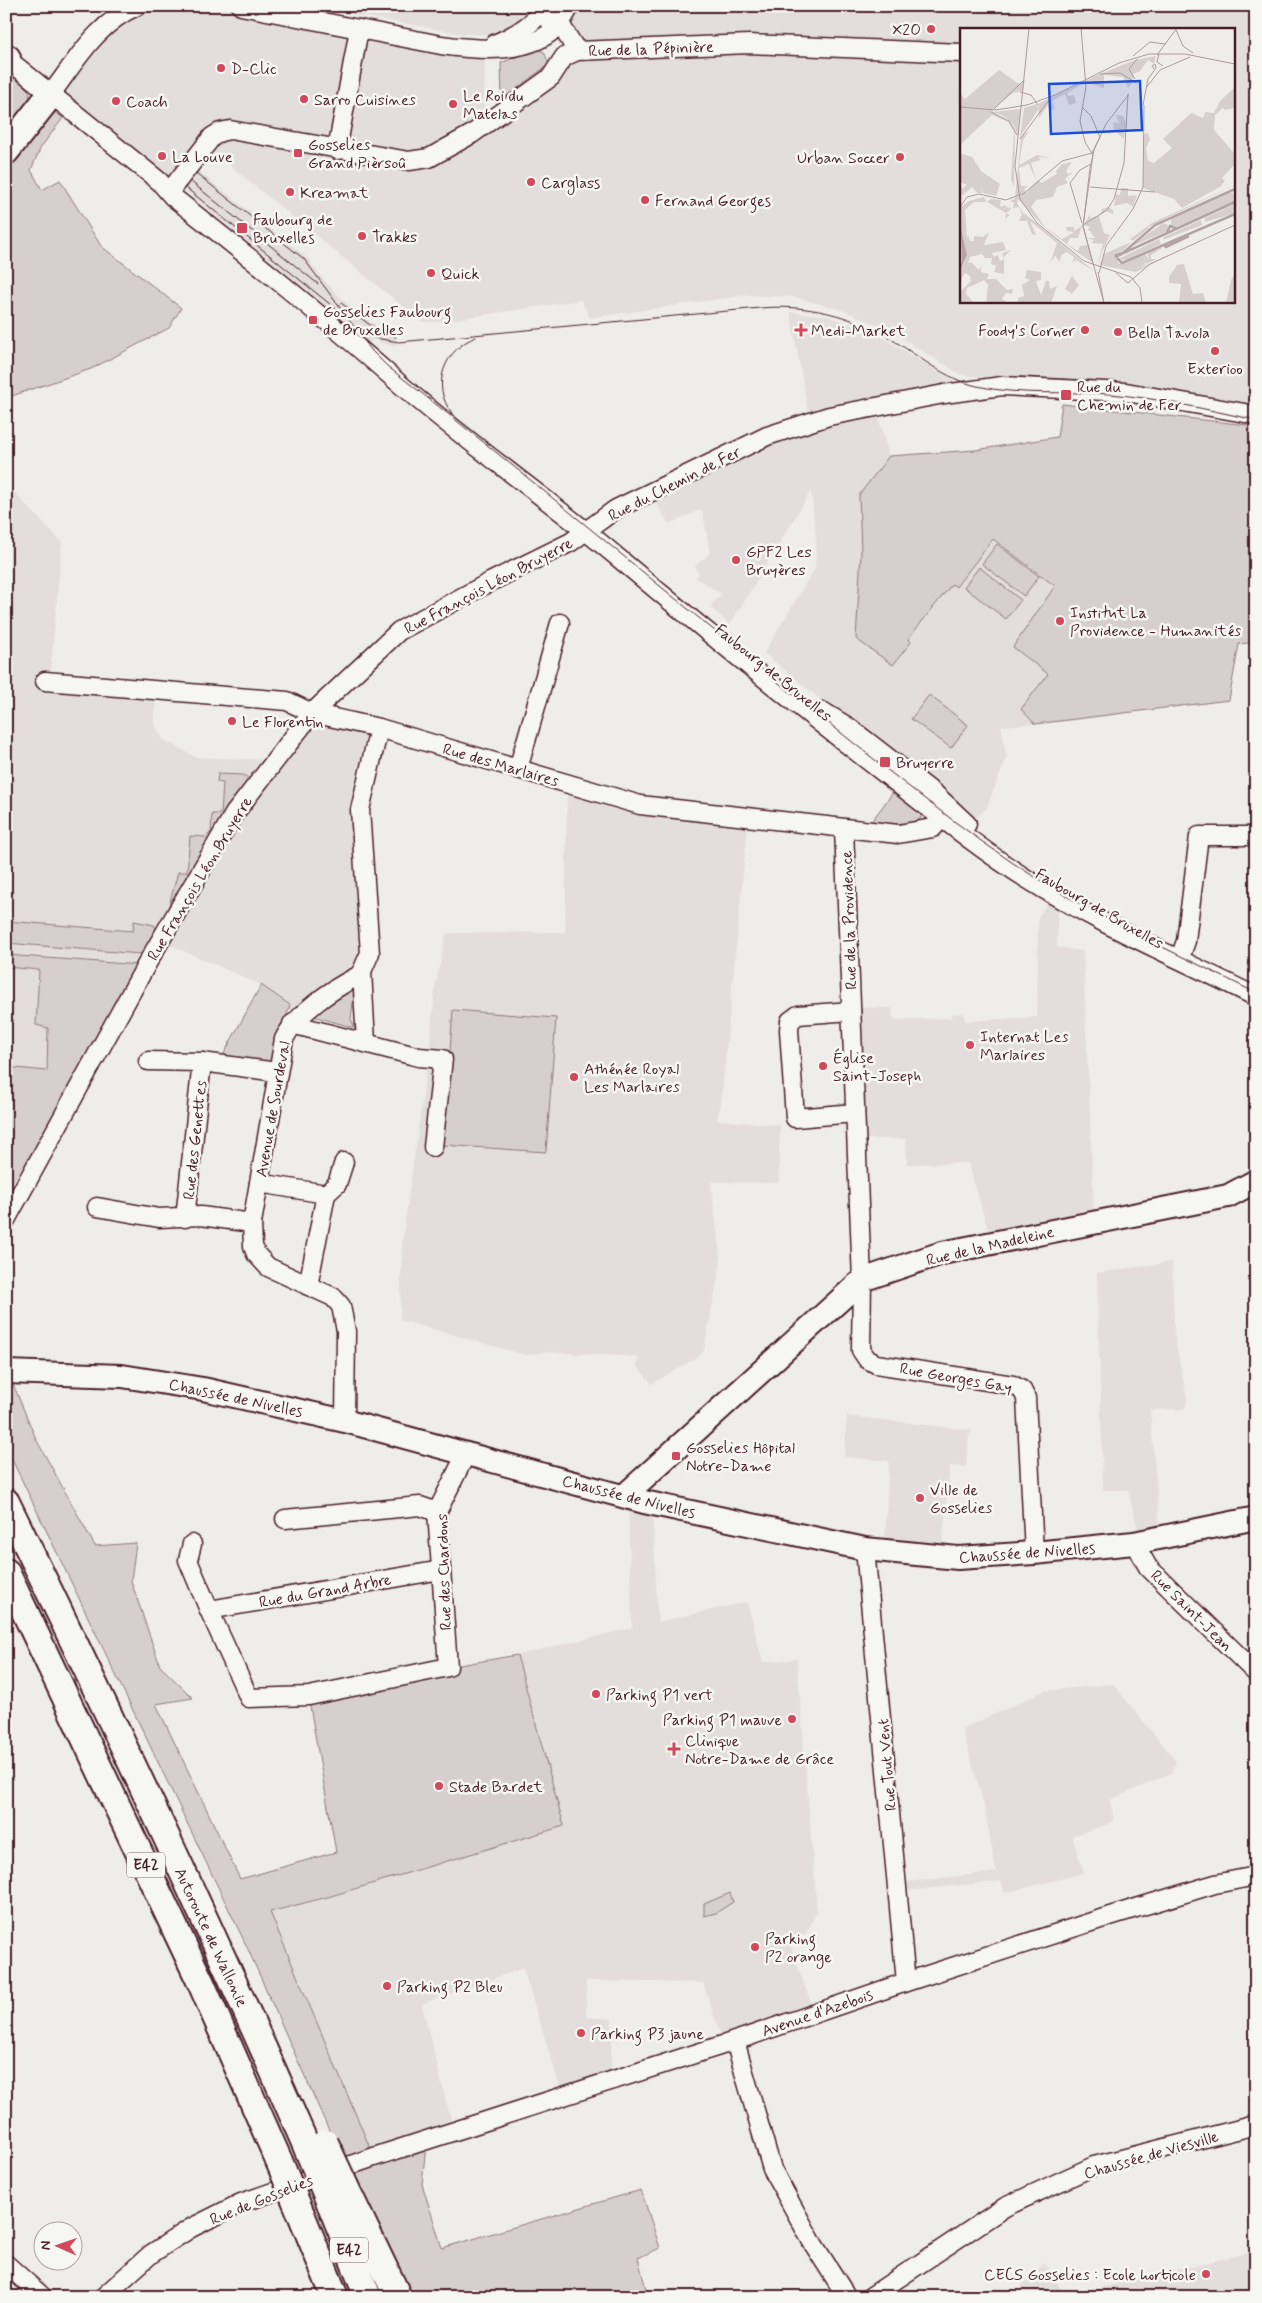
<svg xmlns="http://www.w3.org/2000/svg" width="1262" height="2303" viewBox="0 0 1262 2303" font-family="Mynerve,sans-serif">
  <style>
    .built { fill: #e3dedc; fill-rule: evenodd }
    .green { fill: #d7cfce; stroke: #90777c }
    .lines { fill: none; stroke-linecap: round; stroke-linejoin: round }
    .minor-casing { stroke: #4a1f2b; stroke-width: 21 }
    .major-casing { stroke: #4a1f2b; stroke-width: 26 }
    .highway-casing { stroke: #4a1f2b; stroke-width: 30 }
    .minor { stroke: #f6f6f2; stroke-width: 18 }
    .major { stroke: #f6f6f2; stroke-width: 22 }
    .highway { stroke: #f6f6f2; stroke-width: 26 }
    .tram { stroke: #4a1f2b; stroke-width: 1 }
    .highway-bridge-casing { stroke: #4a1f2b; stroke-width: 30; stroke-linecap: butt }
    .highway-bridge { stroke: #f6f6f2; stroke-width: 26 }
    .poi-dot { fill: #d1495b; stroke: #f6f6f2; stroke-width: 2 }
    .labels { text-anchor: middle; stroke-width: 5; stroke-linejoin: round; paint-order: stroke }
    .shield { fill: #f6f6f2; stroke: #7e6067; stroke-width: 1 }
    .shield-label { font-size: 15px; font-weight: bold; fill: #4a1f2b }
    .poi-label { font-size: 16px; fill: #4a1f2b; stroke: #f6f6f2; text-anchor: start }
    .street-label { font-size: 16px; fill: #4a1f2b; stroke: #f6f6f2 }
    .inset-river { fill: none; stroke: #b4a4a5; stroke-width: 2.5 }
    .inset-road { fill: none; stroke: #ad9b9e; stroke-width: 1 }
    .view { fill: #1d4ed8; fill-opacity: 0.15; stroke: #1d4ed8; stroke-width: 2.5 }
    .inset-edge { fill: none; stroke: #4a1f2b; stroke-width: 2.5 }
  </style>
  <rect width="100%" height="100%" fill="#efedea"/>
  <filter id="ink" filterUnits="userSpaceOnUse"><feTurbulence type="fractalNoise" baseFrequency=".02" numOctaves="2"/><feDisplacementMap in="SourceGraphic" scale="10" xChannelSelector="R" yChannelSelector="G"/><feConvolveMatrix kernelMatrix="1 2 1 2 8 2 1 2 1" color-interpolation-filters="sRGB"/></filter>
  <g filter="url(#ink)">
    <g class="built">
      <path d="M138,6H261L485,54L484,126L436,154L312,153L404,169L439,160L512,110L582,57L569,21L577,6H1256V408L961,375L887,329L842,310L794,297L747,295L590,318L581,300L438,322H422L208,148L167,190L55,101L90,41ZM961,29H1233V301H961Z"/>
      <path d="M306,6H528L522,20L495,35L462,34Z"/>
      <path d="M196,169L312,262L311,264L323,279L344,301L375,325L397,334L396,347L373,340L370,342L368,341L377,353L365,345L345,321L182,188Z"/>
      <path d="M790,312L828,316L884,338L957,383L945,389L808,411Z"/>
      <path d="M1062,404L1256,426V642L1239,644L1229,700L1060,722L1001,726L1007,757L986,809L970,823L764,653L815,568L816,538L811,491L730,625L710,607L721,594L696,578L699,574L695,566L710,553L702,509L669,524L655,502L697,478L801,430L878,415L889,456L976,450L1057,437Z"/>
      <path d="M6,484L62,542L50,677L156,690L155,725L163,739L195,757L265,760L140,965L6,955Z"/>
      <path d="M314,714L379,728L364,789L369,944L358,976L292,1024L290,1005L261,985L161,941L213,851Z"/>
      <path d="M567,789L748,823L721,1104L717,1120L780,1125L779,1183L711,1182L721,1262L704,1350L702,1354L652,1384L637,1366L638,1357L545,1352L525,1355L400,1320L402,1243L429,1051L435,988L446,933L565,932Z"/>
      <path d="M1049,902L1058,906L1057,947L1083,951L1094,1213L989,1233L968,1163L907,1164L906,1139H859L851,1007L892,1008L893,1020L951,1018V1014L964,1013L965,1021L1037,1017L1038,916Z"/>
      <path d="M6,967L40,969L36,1025L48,1027L47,1071L6,1067Z"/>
      <path d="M1172,1262L1174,1334L1187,1398L1185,1409L1150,1410L1160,1528L1141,1542L1128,1490H1103L1097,1273Z"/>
      <path d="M847,1416L972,1430L969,1437L966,1467L950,1466L942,1549L885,1541L889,1461L844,1457Z"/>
      <path d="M628,1503L652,1504L658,1622L747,1602L763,1662L797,1659L817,1911L806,1934L789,1941L815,2014L724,2045L703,1983L586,1981V2017L612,2019L611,2081L563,2097L523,1968L422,2004L454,2132L373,2155L270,1912L331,1896L564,1826L517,1655L632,1628Z"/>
      <path d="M1113,1684L1176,1761L1172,1773L1110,1800L1114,1822L1072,1836L1084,1873L1005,1893L1001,1881L907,1891L906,1882L996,1872L984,1805L962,1729L1044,1691Z"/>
      <path d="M1256,2251V2297H1025L1020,2286L1045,2263L1065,2296Z"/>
    </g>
    <g class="green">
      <path d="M536,48L544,52L549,64L502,100L501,63Z"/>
      <path d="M7,76L18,80L29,91L31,103L6,134Z"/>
      <path d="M43,104L63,118L41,147L31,170L42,190L60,180L101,246L181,308L169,328L91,369L6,398V151Z"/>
      <path d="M1062,404L1256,426V642L1239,644L1229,700L1035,724L1021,709L1048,674L1013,647L1055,586L993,539L956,587L952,584L908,639L911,642L893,665L856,639L861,554L859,495L889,456L976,450L1057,437Z"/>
      <path d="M997,544L1039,576L1024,596L982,564Z"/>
      <path d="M979,567L1021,600L1006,619L964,587Z"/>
      <path d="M929,695L968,725L951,748L911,719Z"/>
      <path d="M218,774L243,775L252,780L173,908L168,909L178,872H187L190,836L206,837L211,832L212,814H221L223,783L217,782Z"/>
      <path d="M897,787L921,807V818L909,827L868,826Z"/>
      <path d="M6,921L133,931L134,921L154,925L160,934L153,955L6,943Z"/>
      <path d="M6,955L140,965L6,1205V1067L47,1071L48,1028L36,1025L39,970L6,967Z"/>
      <path d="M261,985L290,1005L270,1068L220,1061Z"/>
      <path d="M355,986L351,1019L355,1028L313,1016Z"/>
      <path d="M453,1010L556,1018L546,1152L443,1145Z"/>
      <path d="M8,1372L36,1439L95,1546L136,1543L131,1581L160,1666L193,1698L156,1704L240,1879L336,1852L309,1701L448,1667L517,1655L564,1826L331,1896L270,1912L373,2155L346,2160L332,2137L247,1947L6,1447V1373Z"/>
      <path d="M730,1893L733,1902L716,1913L704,1916V1904Z"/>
      <path d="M426,2145L422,2184L442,2248L641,2190L660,2248L638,2258L648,2297H403L363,2215L362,2187L351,2170Z"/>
    </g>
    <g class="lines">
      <g class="minor-casing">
        <g id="minor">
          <path d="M241,6L441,45C477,50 534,56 560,23C564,18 567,12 570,6"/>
          <path d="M549,20L560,24L577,51"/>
          <path d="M494,44C514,36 534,24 546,6"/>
          <path d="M6,58L159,181L173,197C248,256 322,315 393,378C464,441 544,495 616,556C703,629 790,700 880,770C928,807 975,846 1027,879C1100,925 1179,958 1256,997"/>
          <path d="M51,94C76,61 97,23 137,6"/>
          <path d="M337,150L359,29"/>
          <path d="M169,192L212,137L220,132L230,130L409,161L429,158L472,134L551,77L564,57L577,51L749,44L961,53"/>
          <path d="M45,681L287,701L312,713L379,728L640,805L898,834L933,828L950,808"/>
          <path d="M822,711L850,728L935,794L967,824"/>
          <path d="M518,769L560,623"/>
          <path d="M844,829L862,1280L861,1350L867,1359L876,1364L1013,1385L1022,1390L1026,1398L1034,1553"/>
          <path d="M1180,958L1186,941L1199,836H1256"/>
          <path d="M362,971L366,1043"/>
          <path d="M851,1011L798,1015L790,1021L789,1030L795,1118L855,1113"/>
          <path d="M292,1024L419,1057L443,1059L433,1147"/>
          <path d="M148,1061L202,1062L277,1072"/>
          <path d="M259,1183L326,1194L308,1286"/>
          <path d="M326,1194L337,1184L344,1162"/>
          <path d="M97,1207L159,1218L201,1216L252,1223"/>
          <path d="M185,1218L202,1062"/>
          <path d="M6,1220L149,960L234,814L312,713L399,631L492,581L571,542L616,509L767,436L829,416L944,394L1002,386L1126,392L1256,415"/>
          <path d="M345,1421L346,1331L341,1306L333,1297L268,1267L256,1254L253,1246L252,1223L284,1039C297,1013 332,989 358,976L362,971L370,953L360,810L379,728"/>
          <path d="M285,1519L420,1506L437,1512"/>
          <path d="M1134,1543L1148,1567L1256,1673"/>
          <path d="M192,1544L188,1560L209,1610L249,1698L309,1696L448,1667L437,1512L466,1454"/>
          <path d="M865,1549L906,1982"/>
          <path d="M209,1610L441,1570"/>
          <path d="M735,2041L772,2169L812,2242L847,2297"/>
          <path d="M6,2264L43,2297"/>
          <path d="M103,2297L151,2254L191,2228L241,2203L377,2156L735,2041L906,1982L1113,1915L1215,1884L1256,1876"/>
          <path d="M870,2297L1005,2207L1094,2166L1256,2125"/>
        </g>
      </g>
      <g class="major-casing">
        <g id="major">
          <path d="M6,1372L122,1376L203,1389L345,1421L644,1502L865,1549L958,1558L1034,1553L1134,1543L1256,1518"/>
          <path d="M624,1496L862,1280L942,1253L1228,1196L1256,1181"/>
        </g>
      </g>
      <g class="highway-casing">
        <g id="highway">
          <path d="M6,59L7,58"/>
          <path d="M6,151L51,94"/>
          <path d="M6,1502C110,1716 213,1931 308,2150"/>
          <path d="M6,1572L201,1983L279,2161"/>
          <path d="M349,2195L398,2297"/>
          <path d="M330,2203L368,2297"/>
          <path d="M301,2214L335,2297"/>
        </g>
      </g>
      <use href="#minor" class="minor"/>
      <use href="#major" class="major"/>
      <use href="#highway" class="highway"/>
      <g class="tram">
        <path d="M196,173L304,259L372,351L387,366C524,472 656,584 790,692C863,750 936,811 1013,863C1089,914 1174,952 1256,993"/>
        <path d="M190,181L318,284"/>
        <path d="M185,187L336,309"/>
        <path d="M341,303L370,325L396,337"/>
        <path d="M359,328L375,338L399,342L760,308C806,304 852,315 891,339C919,356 945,379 977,386C1020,396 1067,391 1110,394C1159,398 1208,410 1256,420"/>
        <path d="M452,413C430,386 444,349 476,337"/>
      </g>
      <g class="highway-bridge-casing">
        <g id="highway-bridge">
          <path d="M325,2143L349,2195"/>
          <path d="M308,2150L330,2203"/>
          <path d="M279,2161L301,2214"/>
        </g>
      </g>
      <use href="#highway-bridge" class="highway-bridge"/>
    </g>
  </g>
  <g class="poi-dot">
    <circle cx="931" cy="29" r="5"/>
    <circle cx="221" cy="68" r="5"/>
    <circle cx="304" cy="99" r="5"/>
    <circle cx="116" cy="101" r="5"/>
    <circle cx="453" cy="104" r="5"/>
    <rect x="293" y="148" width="10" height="10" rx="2.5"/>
    <circle cx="162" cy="156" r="5"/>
    <circle cx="900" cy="157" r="5"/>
    <circle cx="531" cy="182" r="5"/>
    <circle cx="290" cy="192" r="5"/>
    <circle cx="645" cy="200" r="5"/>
    <rect x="236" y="222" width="12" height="12" rx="2.5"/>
    <circle cx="362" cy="236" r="5"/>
    <circle cx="431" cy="273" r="5"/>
    <rect x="308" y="315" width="10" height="10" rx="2.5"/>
    <path d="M798.5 322.5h5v5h5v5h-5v5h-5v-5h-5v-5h5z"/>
    <circle cx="1085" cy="330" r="5"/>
    <circle cx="1118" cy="332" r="5"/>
    <circle cx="1215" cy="351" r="5"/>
    <rect x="1060" y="389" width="12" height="12" rx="2.5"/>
    <circle cx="736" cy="560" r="5"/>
    <circle cx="1060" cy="621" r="5"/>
    <circle cx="232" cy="721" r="5"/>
    <rect x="879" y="756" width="12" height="12" rx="2.5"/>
    <circle cx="970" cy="1045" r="5"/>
    <circle cx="823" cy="1066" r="5"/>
    <circle cx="574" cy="1077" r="5"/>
    <rect x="671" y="1451" width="10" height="10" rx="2.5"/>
    <circle cx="920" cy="1498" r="5"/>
    <circle cx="596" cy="1694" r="5"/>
    <circle cx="792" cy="1719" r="5"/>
    <path d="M671.5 1741.5h5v5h5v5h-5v5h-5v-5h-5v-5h5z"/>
    <circle cx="439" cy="1786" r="5"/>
    <circle cx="755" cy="1947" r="5"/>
    <circle cx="387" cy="1986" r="5"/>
    <circle cx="581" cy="2033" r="5"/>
    <circle cx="1206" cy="2274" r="5"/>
  </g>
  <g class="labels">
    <g class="shield">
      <rect x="127" y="1852.5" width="38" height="25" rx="4"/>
      <rect x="330" y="2237.5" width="38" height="25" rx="4"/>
    </g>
    <g class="shield-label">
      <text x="146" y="1870">E42</text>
      <text x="349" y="2255">E42</text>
    </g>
    <g class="poi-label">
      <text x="921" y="35" text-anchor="end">X2O</text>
      <text x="231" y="74">D-Clic</text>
      <text x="463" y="101">Le Roi du<tspan x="463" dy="18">Matelas</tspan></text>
      <text x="314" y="105">Sarro Cuisines</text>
      <text x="126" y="107">Coach</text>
      <text x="308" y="150">Gosselies<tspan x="308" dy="18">Grand Pièrsoû</tspan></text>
      <text x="172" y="162">La Louve</text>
      <text x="890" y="163" text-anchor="end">Urban Soccer</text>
      <text x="541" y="188">Carglass</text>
      <text x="300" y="198">Kreamat</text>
      <text x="655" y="206">Fernand Georges</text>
      <text x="253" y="225">Faubourg de<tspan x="253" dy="18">Bruxelles</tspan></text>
      <text x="372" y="242">Trakks</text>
      <text x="441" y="279">Quick</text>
      <text x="323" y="317">Gosselies Faubourg<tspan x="323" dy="18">de Bruxelles</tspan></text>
      <text x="811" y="336">Medi-Market</text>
      <text x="1075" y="336" text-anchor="end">Foody's Corner</text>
      <text x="1128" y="338">Bella Tavola</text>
      <text x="1215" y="374" text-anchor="middle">Exterioo</text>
      <text x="1077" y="392">Rue du<tspan x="1077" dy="18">Chemin de Fer</tspan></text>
      <text x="746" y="557">GPF2 Les<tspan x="746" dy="18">Bruyères</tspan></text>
      <text x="1070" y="618">Institut La<tspan x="1070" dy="18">Providence - Humanités</tspan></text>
      <text x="242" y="727">Le Florentin</text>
      <text x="896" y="768">Bruyerre</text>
      <text x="980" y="1042">Internat Les<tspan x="980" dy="18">Marlaires</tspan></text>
      <text x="833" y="1063">Église<tspan x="833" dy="18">Saint-Joseph</tspan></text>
      <text x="584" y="1074">Athénée Royal<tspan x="584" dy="18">Les Marlaires</tspan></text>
      <text x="686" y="1453">Gosselies Hôpital<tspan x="686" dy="18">Notre-Dame</tspan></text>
      <text x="930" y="1495">Ville de<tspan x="930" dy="18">Gosselies</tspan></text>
      <text x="606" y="1700">Parking P1 vert</text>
      <text x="782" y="1725" text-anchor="end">Parking P1 mauve</text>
      <text x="685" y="1746">Clinique<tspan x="685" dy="18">Notre-Dame de Grâce</tspan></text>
      <text x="449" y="1792">Stade Bardet</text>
      <text x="765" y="1944">Parking<tspan x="765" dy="18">P2 orange</tspan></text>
      <text x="397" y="1992">Parking P2 Bleu</text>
      <text x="591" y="2039">Parking P3 jaune</text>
      <text x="1196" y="2280" text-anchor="end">CECS Gosselies : Ecole horticole</text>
    </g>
    <g class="street-label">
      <text transform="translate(651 48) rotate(-2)" y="6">Rue de la Pépinière</text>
      <text transform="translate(674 483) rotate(-27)" y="6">Rue du Chemin de Fer</text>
      <text transform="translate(488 585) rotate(-28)" y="6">Rue François Léon Bruyerre</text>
      <text transform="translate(774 672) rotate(39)" y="6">Faubourg de Bruxelles</text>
      <text transform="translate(501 764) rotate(16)" y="6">Rue des Marlaires</text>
      <text transform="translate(199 878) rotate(-59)" y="6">Rue François Léon Bruyerre</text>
      <text transform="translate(1100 908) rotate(30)" y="6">Faubourg de Bruxelles</text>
      <text transform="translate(848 920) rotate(-92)" y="6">Rue de la Providence</text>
      <text transform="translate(272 1109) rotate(-80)" y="6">Avenue de Sourdeval</text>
      <text transform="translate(194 1140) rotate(-84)" y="6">Rue des Genettes</text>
      <text transform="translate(990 1245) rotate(-13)" y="6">Rue de la Madeleine</text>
      <text transform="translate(956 1377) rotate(10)" y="6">Rue Georges Gay</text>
      <text transform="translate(236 1397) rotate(12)" y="6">Chaussée de Nivelles</text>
      <text transform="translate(629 1496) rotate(14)" y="6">Chaussée de Nivelles</text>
      <text transform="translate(1027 1552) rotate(-4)" y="6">Chaussée de Nivelles</text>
      <text transform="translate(443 1572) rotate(-92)" y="6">Rue des Chardons</text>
      <text transform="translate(325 1590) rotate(-10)" y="6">Rue du Grand Arbre</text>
      <text transform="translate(1192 1610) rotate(45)" y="6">Rue Saint-Jean</text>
      <text transform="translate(886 1765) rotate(-95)" y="6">Rue Tout Vent</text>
      <text transform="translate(212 1937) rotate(65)" y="6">Autoroute de Wallonie</text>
      <text transform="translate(817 2012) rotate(-19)" y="6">Avenue d'Azebois</text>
      <text transform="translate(1151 2154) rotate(-16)" y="6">Chaussée de Viesville</text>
      <text transform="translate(261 2199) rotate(-22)" y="6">Rue de Gosselies</text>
    </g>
  </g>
  <g transform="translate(960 28)">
    <rect width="275" height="275" fill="#efedea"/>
    <path d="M196,28L194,36L188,32L180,43L173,46V55L168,60L163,49L144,47V60L126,54L107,65L108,68L114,67L116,75L109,77L105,66L92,73L95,81L90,82L88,77L79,90L78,76L135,48L175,32ZM39,42L59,56L63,55L65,50L63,63L53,65L33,81V84L61,81L58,108L54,98L48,91L39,86L32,84L47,92L53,98L55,102L54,159L51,152L54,103L48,94L32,87L0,117V65L5,71ZM275,59L274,80L265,82L263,80L255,87L254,102L275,126V136L262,150L265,153L260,159L222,180L214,171L183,160L184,106L188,105L190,111L186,120L188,133L194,135L212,120L203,111L231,85L243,90L245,84L254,85L260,73ZM77,76L78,82L60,109L64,80ZM156,87L163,88L166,95L164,111L154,102L153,94L159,95ZM70,102L63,112L59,137L77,127L91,130L79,129L80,132L71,135L76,152L69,136L59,140L61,158H68L64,161L66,165L78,152L81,155L97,146L96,143L102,136L112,134L106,143L108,146L113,144L105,151L108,155L97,159L93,169L76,172L71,179L85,199L102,211L114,204L107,203L106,199H114V203L122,198L118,210H110L107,216L118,223L120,218L128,217L132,234L118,225L82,197L58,171L57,175L65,188L64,185L134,243L116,232L112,235L114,229L107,224L101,227L100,234L95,228L90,235L97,215L70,193L76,207L72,206L67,193H59L62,186L59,179L53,180L54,174H50L55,170L61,109ZM0,125L12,129L21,143L40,156L36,168L23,165L21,159L22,165H17L12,159L3,167L0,165V157L2,161L7,157L0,154ZM275,157L188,199L189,200L173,213L170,211L192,195ZM161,160H168V168L177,167L173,179L167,175L154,178L156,166L160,167ZM268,165H273V174L215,200L211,198V191ZM24,169L26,174L31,171L41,172L40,179L45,177L49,181V178L51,181L46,185L50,187L45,191L46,185L27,174H14L5,182L7,210L8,207L10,213H14V208L23,209L29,204L24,217L43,214L46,222L32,225L34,229L38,227L40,233L44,231L42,225L51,222L44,229V246L34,244L36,238L31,236L32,230H25L22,226L10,229L8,235L11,234L19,242L21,238V244L29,246L27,251H36L47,262L53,261L52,266L46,265L42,271L48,275H26L28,257L24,252L7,260L6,266L14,275H0V264L11,253L10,248L5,245L0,253V243L7,227L0,201V180L9,173ZM275,176V185L245,194V190ZM148,179L153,182V186L146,183L139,188L144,205L150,207L142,224L139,234L138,235L143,216L131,215L134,212L127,210H135L128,201L130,199L124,197L130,186V190L140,187L142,181ZM241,192L242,197L203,212L204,209ZM203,195L208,197V203L172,218ZM199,211L201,216L166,232L158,231ZM171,214L163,223L154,225L159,236L185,225L189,233L187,224L204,219L191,227V231H197L186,236L184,232L185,237L172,243L208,228L176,244L140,237L144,226ZM224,236L233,266L243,265L246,275H219L221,256L209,255V249L217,237ZM67,242L81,244V252L76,253L81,267L86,253H89L90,261L97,258L91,275H58V270L64,268L62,257L70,252L65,250ZM275,245V275H266L271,252ZM112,248L119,257L112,266L105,261Z" fill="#d7cfce"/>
    <path d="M1,201L7,227L0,242L2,232Z" fill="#b4a4a5"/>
    <path class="inset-river" d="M207,205L210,198L217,201M204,217L206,219L229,208M160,227H155L163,225L195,197L275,161M155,229L275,174M157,230L162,235L275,186"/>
    <path class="inset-road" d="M69,0L55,138L60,171L77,195L124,233L171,249L180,260L182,275M121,0L126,59L120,93L125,114L133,127L123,198L133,235M216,2L223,18L233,25M199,26L197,34L203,38M197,27L217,0M173,28L190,14L205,16M140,46L160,45L176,55M175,51L169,41L177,31M186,60L200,42L230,29M60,64L71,67L78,77M183,77L188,51L196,40L195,36L192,38L194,41M0,79L36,82L67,77L95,67L159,35L189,26H225L275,36M34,81L64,52M31,84L49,93L57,107M60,111L89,72M130,159L195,164M62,167L102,133L132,125L140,109L131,88L122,79M0,179L7,169L19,166L46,172L61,166M122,195L110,155L120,142L131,136M123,197L147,182L154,171L164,135L168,66M138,244L144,275M139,245L146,218L173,181L183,159L184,77M156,245L168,255L190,236L275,197M144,275L123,199L130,140L134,122L146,96L169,66"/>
    <path class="view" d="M180,53L182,102L91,106L89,56Z"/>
    <rect width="275" height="275" class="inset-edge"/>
  </g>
  <rect width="1262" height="2303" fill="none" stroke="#f6f6f2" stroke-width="25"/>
  <rect x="12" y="12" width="1237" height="2278" fill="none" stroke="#4a1f2b" stroke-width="2" filter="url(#ink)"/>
  <g transform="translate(58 2246) rotate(272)"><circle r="24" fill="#f6f6f2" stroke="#b1a0a2"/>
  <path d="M0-4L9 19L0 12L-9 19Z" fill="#d1495b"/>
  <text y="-8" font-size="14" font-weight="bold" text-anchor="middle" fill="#4a1f2b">N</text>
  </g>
</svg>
